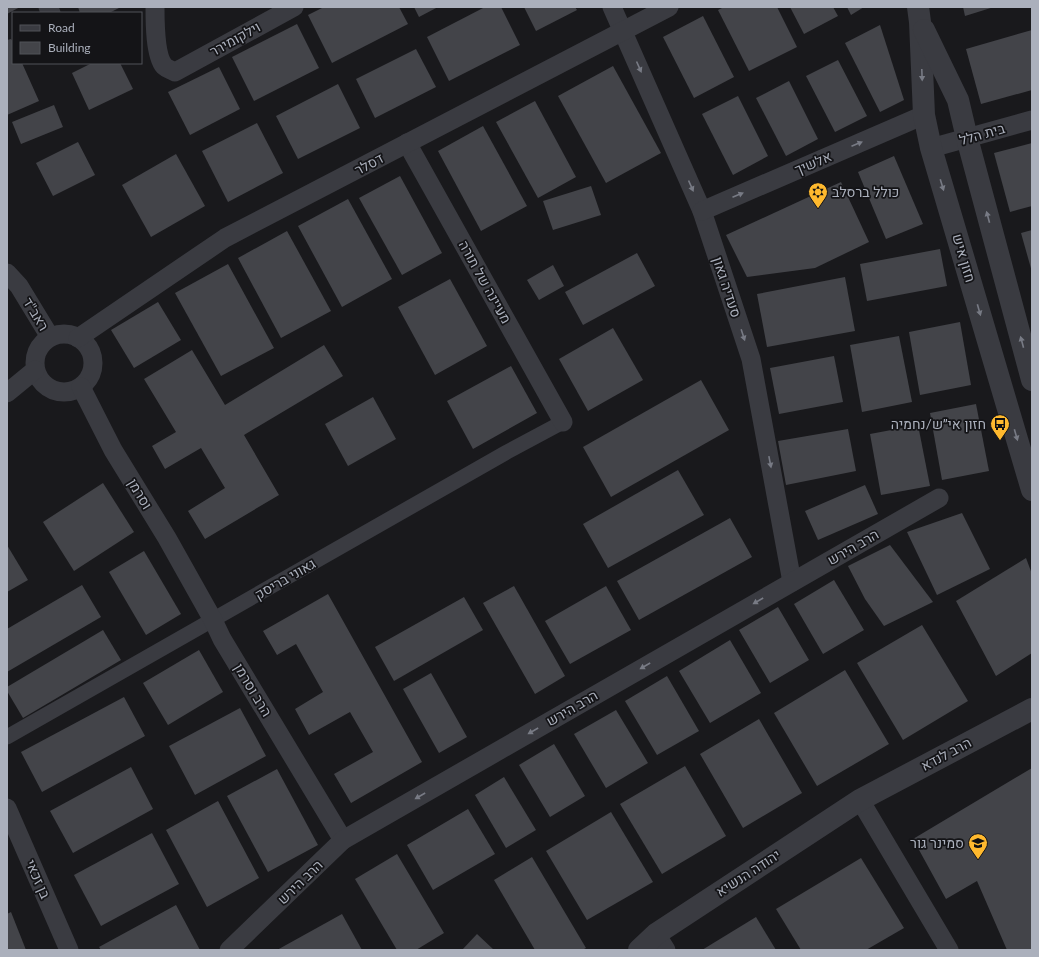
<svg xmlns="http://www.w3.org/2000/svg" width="1039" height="957" viewBox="0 0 1039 957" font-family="Lato,Heebo,sans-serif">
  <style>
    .building { fill: #434449 }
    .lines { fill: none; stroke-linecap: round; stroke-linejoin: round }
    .pedestrian { stroke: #3a3b41; stroke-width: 15 }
    .minor { stroke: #3a3b41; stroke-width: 19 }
    .tertiary { stroke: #3a3b41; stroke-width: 22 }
    .oneway { fill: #787b85 }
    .labels { text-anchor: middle; stroke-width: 3.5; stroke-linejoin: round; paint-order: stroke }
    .street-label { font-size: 14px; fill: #abb0bc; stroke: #141417 }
    .poi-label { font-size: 14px; fill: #abb0bc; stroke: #141417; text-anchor: end }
  </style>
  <rect width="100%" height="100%" fill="#19191c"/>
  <g class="building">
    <path d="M7,7H20L7,14Z"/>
    <path d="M78,7H121L109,13H80Z"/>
    <path d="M324,7H399L408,24L332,63L308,15Z"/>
    <path d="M414,7H438L419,17Z"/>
    <path d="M485,7H501L520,45L449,81L427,37Z"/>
    <path d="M524,7H575L577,10L536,31Z"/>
    <path d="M724,7H777L797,47L749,71L718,10Z"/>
    <path d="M790,7H833L838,16L804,34Z"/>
    <path d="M847,7H864L851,15Z"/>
    <path d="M963,7H994L965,16Z"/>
    <path d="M703,16L734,77L694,98L663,37Z"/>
    <path d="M297,24L319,68L254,101L232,57Z"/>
    <path d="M880,25L904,100L880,112L845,43Z"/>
    <path d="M1032,30V90L981,104L966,49Z"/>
    <path d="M11,39L13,42V63H22L39,101L7,115V40Z"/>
    <path d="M416,49L436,87L375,118L356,79Z"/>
    <path d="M838,60L867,116L835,132L806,76Z"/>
    <path d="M92,63H120L133,89L89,110L72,73Z"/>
    <path d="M613,66L661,153L606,183L558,96Z"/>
    <path d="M219,67L240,109L190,135L168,92Z"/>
    <path d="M789,81L818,139L786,156L756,98Z"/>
    <path d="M338,84L360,128L298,159L276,116Z"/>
    <path d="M738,96L768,156L733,175L702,114Z"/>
    <path d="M535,101L576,177L538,198L496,122Z"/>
    <path d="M54,105L63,127L21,144L12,122Z"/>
    <path d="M257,123L283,173L228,202L202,151Z"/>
    <path d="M483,126L527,206L481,231L438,151Z"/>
    <path d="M78,142L95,175L53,196L36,163Z"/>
    <path d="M1032,143V206L1010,212L994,153Z"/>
    <path d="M176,154L205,206L151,237L122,185Z"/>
    <path d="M894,156L923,224L886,239L858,172Z"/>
    <path d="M400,176L442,253L402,275L359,198Z"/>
    <path d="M841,182L869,242L815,268L747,277L726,235Z"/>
    <path d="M591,186L601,215L553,230L543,201Z"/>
    <path d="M348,199L392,279L342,307L298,226Z"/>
    <path d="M1032,230V272L1021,233Z"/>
    <path d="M287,231L331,311L281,338L238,258Z"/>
    <path d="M940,249L947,286L867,301L860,264Z"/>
    <path d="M637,253L655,286L583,325L565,292Z"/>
    <path d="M228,264L274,348L221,376L175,293Z"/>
    <path d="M553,265L564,286L539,300L527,280Z"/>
    <path d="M845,277L855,331L767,347L757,294Z"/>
    <path d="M450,279L487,346L435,375L398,307Z"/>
    <path d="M158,302L181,340L134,368L111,330Z"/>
    <path d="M960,322L971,385L920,395L909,332Z"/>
    <path d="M613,328L643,380L588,411L559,359Z"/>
    <path d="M899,336L912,402L862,412L850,345Z"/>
    <path d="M324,345L343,376L244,435L279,495L205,539L188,511L225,488L201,448L165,469L152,446L176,432L144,379L192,350L225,405Z"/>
    <path d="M834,356L843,402L779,414L770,368Z"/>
    <path d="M511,366L537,413L473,449L447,401Z"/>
    <path d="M701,380L729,430L611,497L583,447Z"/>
    <path d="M373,397L396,439L348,466L325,424Z"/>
    <path d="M976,404L989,471L942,480L930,413Z"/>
    <path d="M918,425L930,486L881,495L870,434Z"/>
    <path d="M848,429L856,471L786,485L778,441Z"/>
    <path d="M678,470L704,515L608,568L583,524Z"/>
    <path d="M103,483L134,532L74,571L43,522Z"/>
    <path d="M865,485L878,514L818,540L805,511Z"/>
    <path d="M962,513L990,569L937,595L907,532Z"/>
    <path d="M730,518L752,557L639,620L617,581Z"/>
    <path d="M7,545L28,580L7,592Z"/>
    <path d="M890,545L933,602L884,626L865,599L848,566Z"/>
    <path d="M144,551L181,614L146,635L109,572Z"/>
    <path d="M1026,558L1032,574V653L996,676L956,601Z"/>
    <path d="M834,580L864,630L823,654L794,604Z"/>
    <path d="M82,585L101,617L7,672V629Z"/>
    <path d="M514,586L565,676L535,694L483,603Z"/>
    <path d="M606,586L631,630L570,664L545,621Z"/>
    <path d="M328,594L422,762L351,803L334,774L373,752L350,712L309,735L295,709L323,692L296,644L277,655L263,631Z"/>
    <path d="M464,597L483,630L394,681L375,647Z"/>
    <path d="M778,607L809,660L770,683L739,630Z"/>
    <path d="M922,625L968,701L903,740L857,663Z"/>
    <path d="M103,630L121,660L23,718L7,691V687Z"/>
    <path d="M730,640L761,693L710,723L679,671Z"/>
    <path d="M199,650L223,692L168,725L143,683Z"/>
    <path d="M845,670L889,744L817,786L774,713Z"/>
    <path d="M431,673L467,737L439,753L403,689Z"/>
    <path d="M667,676L699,731L657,755L625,701Z"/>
    <path d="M124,697L145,736L42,792L21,752Z"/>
    <path d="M240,708L266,756L195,795L169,746Z"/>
    <path d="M616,710L648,763L606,788L574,734Z"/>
    <path d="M759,719L802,793L743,828L700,754Z"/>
    <path d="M554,744L585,796L550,817L519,765Z"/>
    <path d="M685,766L726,836L662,874L620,804Z"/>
    <path d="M131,767L153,809L73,853L50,811Z"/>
    <path d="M1032,768V950H1007L977,881L946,899L913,839Z"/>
    <path d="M277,769L318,845L268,872L227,796Z"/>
    <path d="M504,777L536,830L506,848L475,795Z"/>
    <path d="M218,801L259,878L207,907L166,830Z"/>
    <path d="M468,809L495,854L433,890L407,845Z"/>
    <path d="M611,812L653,882L587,920L546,851Z"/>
    <path d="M152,833L179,884L101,926L74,875Z"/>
    <path d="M397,854L444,933L416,950H397L355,879Z"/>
    <path d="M532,857L586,948L582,950H535L494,880Z"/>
    <path d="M861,858L904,928L866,950H801L776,909Z"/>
    <path d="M176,905L200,950H101L99,947Z"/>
    <path d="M11,912L26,950H7V914Z"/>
    <path d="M342,914L362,950H277Z"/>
    <path d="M756,917L776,950H702Z"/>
    <path d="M477,934L494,950H462Z"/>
  </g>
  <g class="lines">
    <path class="pedestrian" d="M7,737L507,452L563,422"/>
    <g class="minor">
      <path d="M48,7L51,13"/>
      <path d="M155,7C155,22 155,55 164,66C167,69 172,70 175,72L294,7"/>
      <path d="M612,7L702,211L751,359L792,582"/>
      <path d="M407,143L563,422"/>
      <path d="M931,148L1032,120"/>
      <path d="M702,211L924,115"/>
      <path d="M7,273L19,286L50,337"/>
      <circle cx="64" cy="363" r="29"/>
      <path d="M78,338L225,238L669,7"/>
      <path d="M81,387L113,450L167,538L213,620L222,639L343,840"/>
      <path d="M7,393L35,370"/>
      <path d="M860,800L949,950"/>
      <path d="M7,808L69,950"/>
      <path d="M656,934L666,950"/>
      <path d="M229,950L343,840L939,498"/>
    </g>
    <g class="tertiary">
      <path d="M918,7L920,22L924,115L931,148L1032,490"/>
      <path d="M924,30L958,100L967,138L1032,380"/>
      <path d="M639,950L656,934L860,800L1032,709"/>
    </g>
  </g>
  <defs><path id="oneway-solid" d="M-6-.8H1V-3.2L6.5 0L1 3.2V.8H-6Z"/></defs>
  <g class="oneway">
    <use href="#oneway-solid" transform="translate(639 67) rotate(66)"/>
    <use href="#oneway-solid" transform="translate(922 75) rotate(88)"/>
    <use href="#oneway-solid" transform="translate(857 144) rotate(-23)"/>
    <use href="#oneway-solid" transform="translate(942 185) rotate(73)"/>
    <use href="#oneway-solid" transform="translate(691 186) rotate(66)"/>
    <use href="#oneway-solid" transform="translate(738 195) rotate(-23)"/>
    <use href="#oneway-solid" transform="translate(988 217) rotate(-105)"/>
    <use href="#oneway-solid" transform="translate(979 310) rotate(74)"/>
    <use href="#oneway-solid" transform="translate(743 335) rotate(72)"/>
    <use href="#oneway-solid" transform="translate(1022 342) rotate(-105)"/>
    <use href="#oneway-solid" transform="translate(1016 435) rotate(74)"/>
    <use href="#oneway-solid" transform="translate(770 462) rotate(79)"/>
    <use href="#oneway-solid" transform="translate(758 601) rotate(150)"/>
    <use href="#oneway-solid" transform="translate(645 666) rotate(150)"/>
    <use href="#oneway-solid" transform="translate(533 731) rotate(150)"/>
    <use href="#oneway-solid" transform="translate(420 796) rotate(150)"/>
  </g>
  <defs>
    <g id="synagogue-pin" transform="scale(1)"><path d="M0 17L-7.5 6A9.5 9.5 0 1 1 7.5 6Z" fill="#ffb92e" stroke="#141417"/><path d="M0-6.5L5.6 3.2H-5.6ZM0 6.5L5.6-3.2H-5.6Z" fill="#111"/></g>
    <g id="bus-pin" transform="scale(1)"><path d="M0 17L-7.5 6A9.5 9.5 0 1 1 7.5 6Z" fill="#ffb92e" stroke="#141417"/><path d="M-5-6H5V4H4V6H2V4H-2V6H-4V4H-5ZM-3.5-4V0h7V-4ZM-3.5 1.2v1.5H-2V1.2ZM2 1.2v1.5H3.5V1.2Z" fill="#111"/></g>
    <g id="school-pin" transform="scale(1)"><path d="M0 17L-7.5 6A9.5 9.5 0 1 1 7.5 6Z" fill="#ffb92e" stroke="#141417"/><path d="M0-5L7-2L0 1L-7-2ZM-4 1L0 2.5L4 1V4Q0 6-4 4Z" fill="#111"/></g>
  </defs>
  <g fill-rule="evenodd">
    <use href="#synagogue-pin" x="818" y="192"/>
    <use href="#bus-pin" x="1000" y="424"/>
    <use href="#school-pin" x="978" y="843"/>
  </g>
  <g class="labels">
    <g class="street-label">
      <text transform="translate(235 39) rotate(-29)" y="5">וילקומירר</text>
      <text transform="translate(982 134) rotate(-16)" y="5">בית הלל</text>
      <text transform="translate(813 163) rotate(-23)" y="5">אלשיך</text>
      <text transform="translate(369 164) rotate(-28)" y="5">דסלר</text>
      <text transform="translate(964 258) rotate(74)" y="5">חזון איש</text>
      <text transform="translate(485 282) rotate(61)" y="5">מעיינה של תורה</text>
      <text transform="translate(727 287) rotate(72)" y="5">סעדיה גאון</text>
      <text transform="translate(36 314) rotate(59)" y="5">ראב"ד</text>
      <text transform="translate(140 494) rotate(59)" y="5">וסרמן</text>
      <text transform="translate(853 547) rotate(-30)" y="5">הרב הירש</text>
      <text transform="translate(285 579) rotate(-30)" y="5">גאוני בריסק</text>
      <text transform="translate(253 690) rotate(59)" y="5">הרב וסרמן</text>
      <text transform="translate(572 708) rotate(-30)" y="5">הרב הירש</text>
      <text transform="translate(946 754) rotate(-28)" y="5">הרב לנדא</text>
      <text transform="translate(748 873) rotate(-33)" y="5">יהודה הנשיא</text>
      <text transform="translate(38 879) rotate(66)" y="5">בן זכאי</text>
      <text transform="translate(300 882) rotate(-44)" y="5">הרב הירש</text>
    </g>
    <g class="poi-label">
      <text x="832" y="197" text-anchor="start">כולל ברסלב</text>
      <text x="986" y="429">חזון אי״ש/נחמיה</text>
      <text x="964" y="848">סמינר גור</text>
    </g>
  </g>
  <rect width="1039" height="957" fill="none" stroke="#abb0bc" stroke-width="16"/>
  <rect x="12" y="12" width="130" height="52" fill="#141417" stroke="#505259"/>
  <rect x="20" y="25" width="20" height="6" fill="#3a3b41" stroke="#505259"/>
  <text x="48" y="32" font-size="12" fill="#abb0bc">Road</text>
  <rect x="20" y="42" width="20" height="12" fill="#434449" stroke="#505259"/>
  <text x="48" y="52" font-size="12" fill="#abb0bc">Building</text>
</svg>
